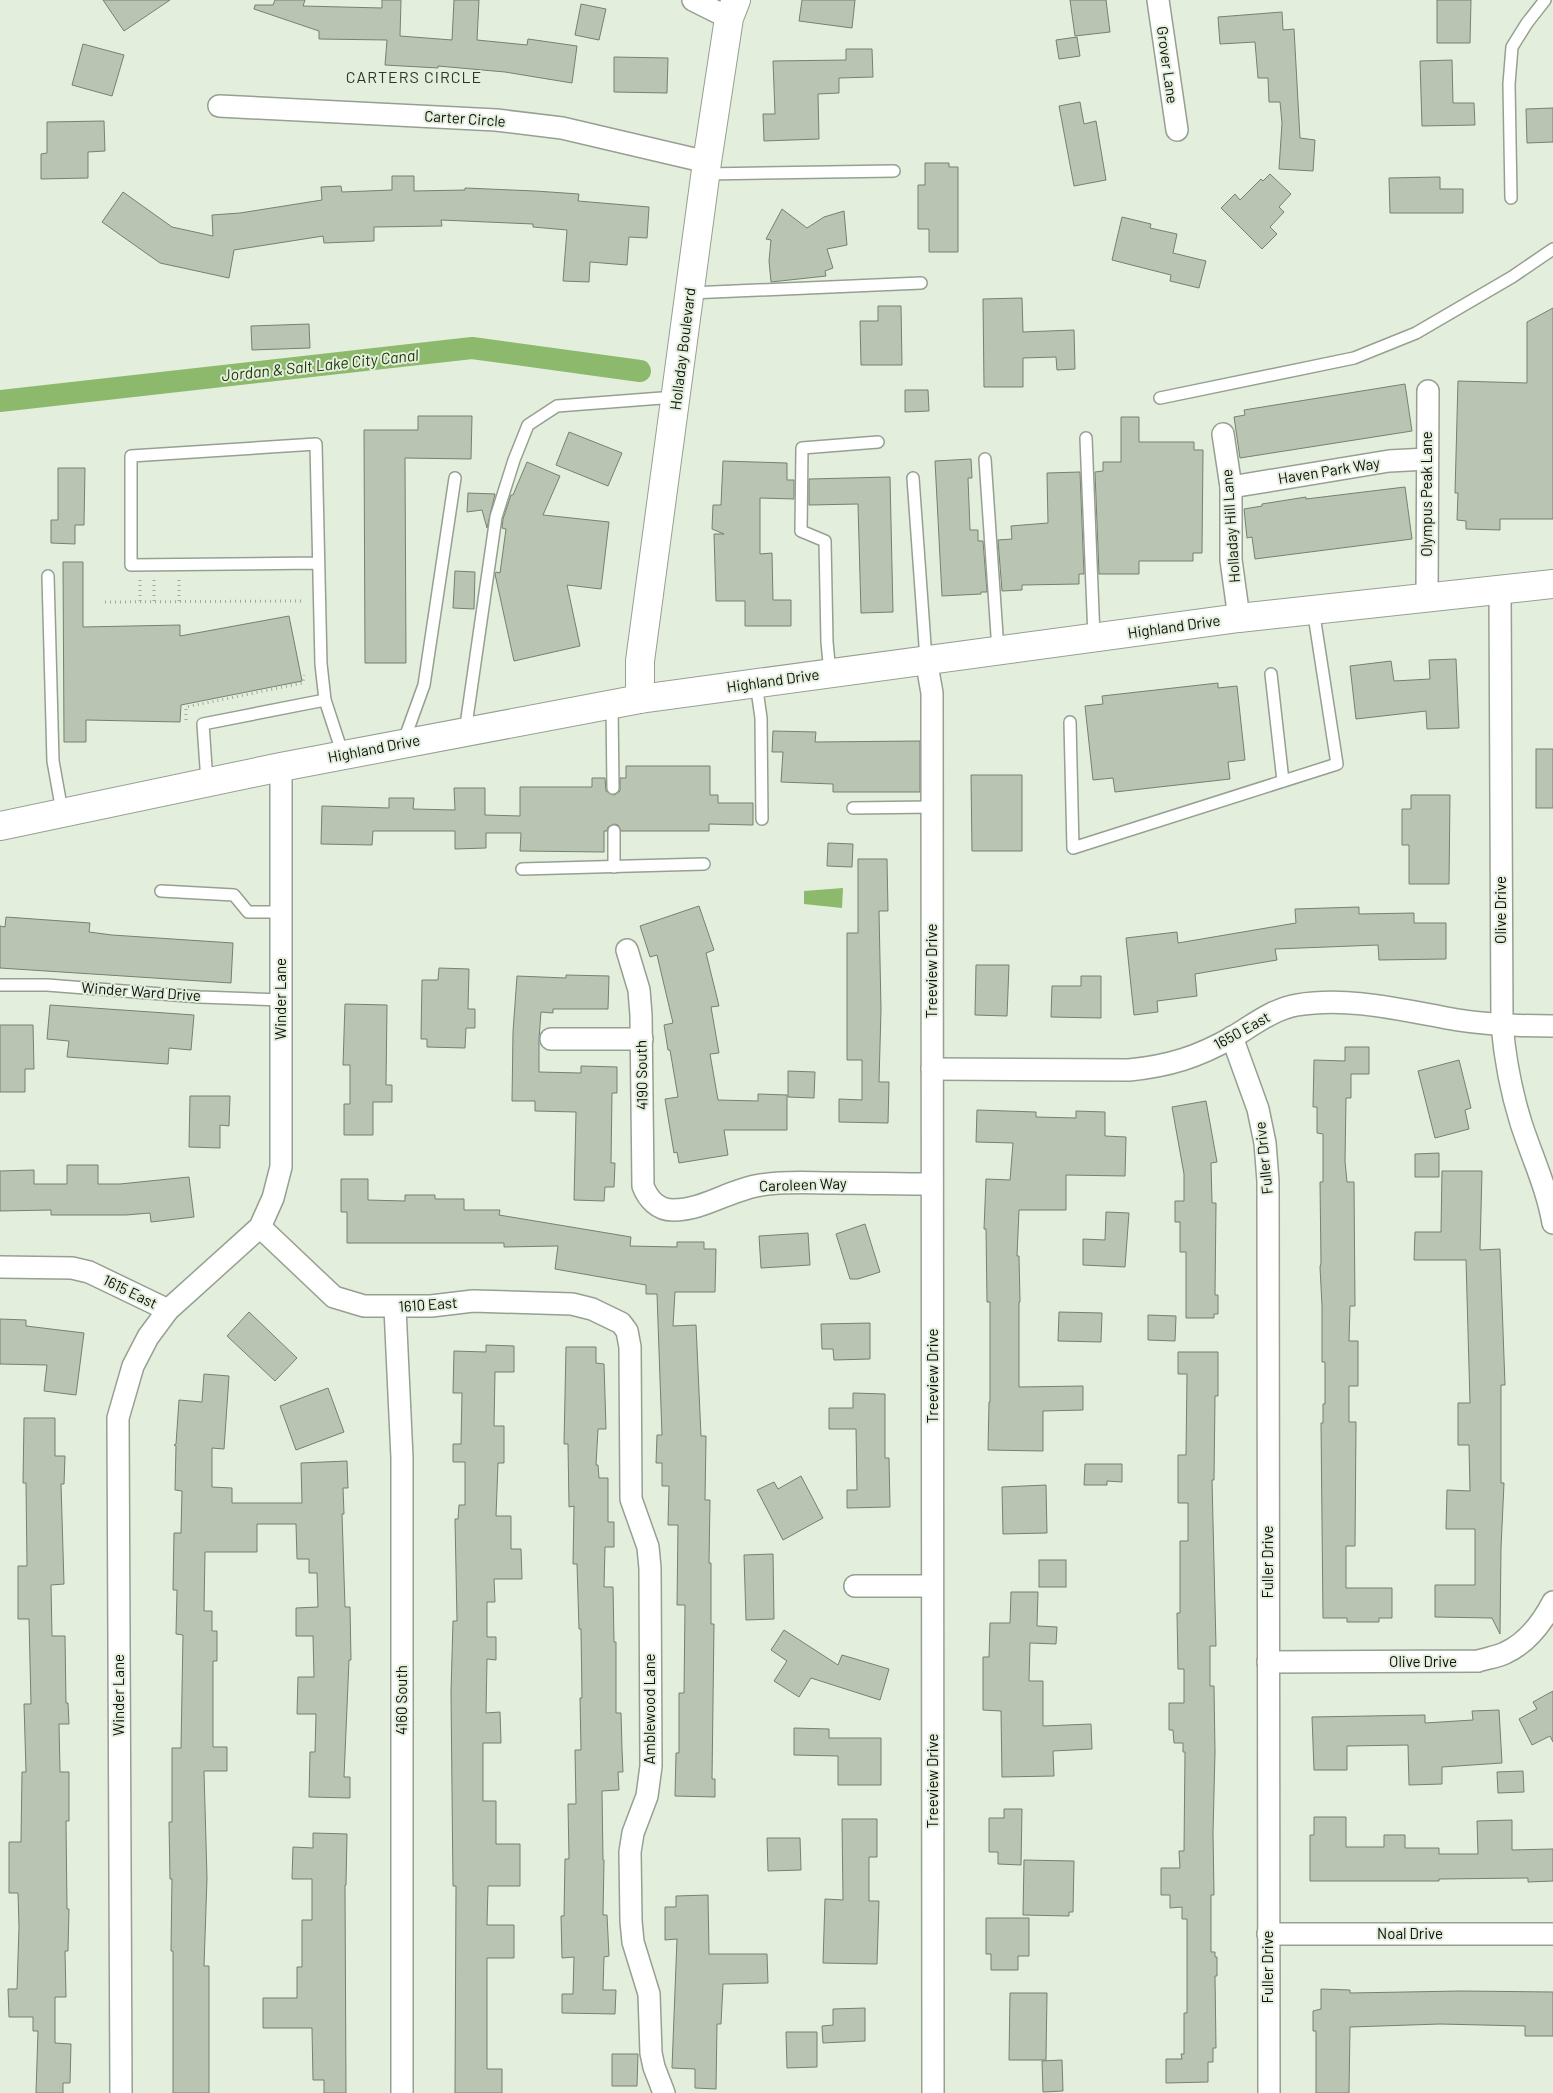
<svg xmlns="http://www.w3.org/2000/svg" width="1553" height="2093" viewBox="0 0 1553 2093" font-family="Barlow,sans-serif">
  <style>
    .water { fill: #8cb96c }
    .lines { fill: none; stroke-linecap: round; stroke-linejoin: round }
    .canal { stroke: #8cb96c; stroke-width: 22 }
    .building { fill: #bac4b3; stroke: #778171 }
    .lane-casing { stroke: #96a090; stroke-width: 14 }
    .street-casing { stroke: #96a090; stroke-width: 24 }
    .secondary-casing { stroke: #96a090; stroke-width: 30 }
    .path { stroke: #a0a99a; stroke-width: 3; stroke-dasharray: 1 4; stroke-linecap: butt }
    .lane { stroke: #fff; stroke-width: 11 }
    .street { stroke: #fff; stroke-width: 21 }
    .secondary { stroke: #fff; stroke-width: 28 }
    .labels { text-anchor: middle; stroke-width: 4; stroke-linejoin: round; paint-order: stroke }
    .street-label { font-size: 15px; fill: #0d100a; stroke: #e3eedc }
    .neighbourhood-label { font-size: 16px; letter-spacing: 1px; fill: #2d3528; stroke: #e3eedc }
    .water-label { font-size: 16px; font-style: italic; fill: #1b3600; stroke: #e3eedc }
  </style>
  <rect width="100%" height="100%" fill="#e3eedc"/>
  <path class="water" d="M843,888L842,908L804,904V891Z"/>
  <g class="lines">
    <path class="canal" d="M0,401L472,348L640,371"/>
  </g>
  <g class="building">
    <path d="M103,0H170L124,31Z"/>
    <path d="M275,0H305L303,6L382,8V0H401L400,36L452,40L454,0H479L477,40L527,45L528,39L577,46L572,83L505,72L438,66V68L385,65L387,40L319,39V31L254,9L255,5H273Z"/>
    <path d="M802,0H855L852,28L799,21Z"/>
    <path d="M1070,0H1106L1110,32L1075,36Z"/>
    <path d="M1437,0H1471L1470,43H1437Z"/>
    <path d="M581,4L606,9L599,40L575,35Z"/>
    <path d="M1282,12L1283,30L1294,29L1300,138L1315,140L1313,171L1279,169L1282,123L1280,102H1269L1268,78H1258L1255,42L1220,44L1218,17Z"/>
    <path d="M1077,37L1080,56L1059,59L1056,40Z"/>
    <path d="M83,44L124,55L112,96L72,85Z"/>
    <path d="M846,49H872L873,77L839,78V93L818,94L819,139L764,141L763,114H775L773,61L846,60Z"/>
    <path d="M614,57L668,58L667,93L614,92Z"/>
    <path d="M1452,60L1453,103H1474L1475,125L1422,126L1420,61Z"/>
    <path d="M1080,102L1084,124L1096,121L1106,180L1074,186L1059,106Z"/>
    <path d="M1553,108V142L1527,143L1526,109Z"/>
    <path d="M104,121L105,151L88,152V178L41,179V154L47,153V122Z"/>
    <path d="M925,163H949V167H958V252H929V229H918V185H925Z"/>
    <path d="M1270,174L1291,194L1279,207L1284,212L1270,227L1277,234L1262,249L1221,208L1235,194L1240,200L1261,179L1263,181Z"/>
    <path d="M392,176H414V191L465,190V188L535,191L579,194L578,201L649,207L647,238L629,237L627,265L590,262L589,282L563,281L567,230L533,227V224L441,220L442,226L374,227V241L324,243L323,236L234,250L229,278L160,263L102,222L123,192L172,227L213,236L212,215L240,213L322,200L321,187L341,186L342,192L392,190Z"/>
    <path d="M1440,177V189H1463V213H1390L1389,178Z"/>
    <path d="M782,209L807,228L824,217L844,211L847,245L827,249L833,268L825,271L826,276L771,282L769,261L771,240L766,239Z"/>
    <path d="M1122,217L1151,224L1150,228L1177,234L1173,253L1206,261L1199,288L1170,281L1171,275L1112,260Z"/>
    <path d="M1022,298L1023,332L1074,330L1075,369L1057,370L1056,357L1023,358V387H984L983,299Z"/>
    <path d="M878,306H901L902,365H861L860,321H878Z"/>
    <path d="M1553,308V519H1500V530L1466,529V521L1457,520L1458,493H1455L1458,381L1527,383V322Z"/>
    <path d="M309,324L310,348L252,350L251,326Z"/>
    <path d="M1405,384L1412,431L1240,458L1234,417L1245,415L1244,410Z"/>
    <path d="M905,390H928L929,411L905,412Z"/>
    <path d="M418,416H472L471,459L405,458L406,663H365L364,430H418Z"/>
    <path d="M1121,417H1139V442H1194V450H1203L1202,553H1193V561H1139V574H1099L1095,472L1103,471V462H1121Z"/>
    <path d="M569,432L622,453L608,486L556,465Z"/>
    <path d="M971,459L972,478H968L970,530H978V541H983L987,592H981V594L942,596L935,461Z"/>
    <path d="M723,461L787,463V480H794V499L760,498V554L772,553L773,600H791V626H745V601H716L714,534H724L712,529L713,505H721Z"/>
    <path d="M527,462L560,476L543,515L609,522L601,589L567,585L580,646L514,661L495,574L496,572L500,573L506,529L502,528L503,519L511,495H513Z"/>
    <path d="M58,468H85L84,525H75V544L51,543V520H58Z"/>
    <path d="M1080,472L1084,574H1079V584L1022,585V590L1002,591L998,540L1012,539L1011,526L1048,523L1047,473Z"/>
    <path d="M890,477L893,612L861,613L858,504L809,505V479Z"/>
    <path d="M1405,487L1412,539L1255,559L1252,537L1247,538L1244,509L1262,506V504L1306,497V499Z"/>
    <path d="M468,493L495,494L487,528L482,510L467,512Z"/>
    <path d="M63,562H83V627L180,625V636L289,616L302,681L181,705L180,722L86,720V742H64Z"/>
    <path d="M455,571L475,572L474,609L453,608Z"/>
    <path d="M1456,659L1459,728L1427,729L1426,711L1356,719L1350,666L1391,661L1394,681L1430,679L1429,660Z"/>
    <path d="M1218,683V688L1237,686L1245,760L1228,762L1230,779L1115,792L1113,778L1093,780L1085,706L1103,704L1102,696Z"/>
    <path d="M773,731L816,732L815,742L920,741V792H833V784L781,782L783,752H772Z"/>
    <rect x="1536" y="749" width="17" height="59"/>
    <path d="M626,766H710V795H718V803H753V825L709,824V831H621L618,825L614,824L608,827L607,831H604V852L520,851L521,833H486V848L455,849V831H373L372,845L321,844L322,806L389,808V798H414L413,809L455,810L454,788H485V815L520,816V787H592V778H605L606,791L614,795L620,791V778H626Z"/>
    <path d="M971,775H1022V851H972Z"/>
    <path d="M1411,795H1450L1449,884H1409V845H1402V809H1411Z"/>
    <path d="M828,843L853,844L852,867L827,866Z"/>
    <path d="M858,859H887L888,911H879L881,1010L879,1082H889L888,1123L839,1122V1099L862,1100V1060H847V933H858Z"/>
    <path d="M699,906L714,950L706,953L719,1006L711,1007L719,1053L710,1054L718,1100L758,1101V1094L787,1095V1130H724L728,1155L679,1163L677,1152L674,1153L665,1099L678,1097L670,1050H668L664,1025L673,1023L657,955L650,957L640,926Z"/>
    <path d="M1359,907V914L1414,913V923H1446V959L1379,960L1378,945L1275,949L1277,960L1195,974L1197,996L1157,1001L1158,1012L1134,1015L1126,938L1177,932L1178,943L1296,923L1295,909Z"/>
    <path d="M6,917L90,923L89,932L112,935L233,943L231,983L0,968V926L5,927Z"/>
    <path d="M976,965H1009L1007,1016L975,1015Z"/>
    <path d="M439,968L469,969L468,1009H475V1028H466L465,1048L427,1047V1039H421L422,980H438Z"/>
    <path d="M566,975L609,976L608,1009H553V1013L541,1012L539,1039V1072L581,1073V1066L617,1067V1093H612L611,1163H615L614,1187H605L604,1201L574,1200L576,1112L535,1111V1101H512L513,1032L517,976L566,978Z"/>
    <path d="M1081,976H1101V1018L1051,1017L1052,986H1081Z"/>
    <path d="M345,1004L387,1005L386,1085H392V1102H373V1135H344V1104H350V1065H343Z"/>
    <path d="M50,1005L194,1015L191,1050L169,1048L168,1064L67,1057L69,1041L47,1039Z"/>
    <path d="M0,1025H33L34,1069H25V1092H0Z"/>
    <path d="M1345,1047H1369V1074H1351V1098H1346L1345,1161L1347,1182H1354L1355,1306H1350L1349,1341H1358V1386H1349V1422H1356L1355,1546H1346V1588H1392V1618H1379V1622H1347V1618H1323L1321,1423H1323V1404H1325V1362H1322V1306L1320,1267L1321,1263L1320,1182H1323V1134L1317,1133V1107H1313L1314,1060L1345,1061Z"/>
    <path d="M1459,1060L1471,1108L1465,1110L1469,1129L1435,1138L1418,1071Z"/>
    <path d="M788,1071L815,1072L814,1098L788,1097Z"/>
    <path d="M190,1096H230L229,1126L220,1125V1148L189,1147Z"/>
    <path d="M1206,1101L1217,1162L1211,1163L1212,1203H1216L1215,1295H1218V1314H1214V1318H1186V1252H1180V1222H1175V1201H1184V1174L1172,1107Z"/>
    <path d="M977,1110L1036,1112V1117L1076,1118V1111L1105,1112V1136L1126,1137L1125,1176L1066,1175V1210H1019L1017,1256H1019L1020,1302H1019V1387L1083,1386V1410L1043,1411V1451L988,1450L989,1402H990V1302H987L986,1229H984L986,1179L1010,1180L1013,1143L976,1142Z"/>
    <path d="M1439,1153V1177H1415V1154Z"/>
    <path d="M67,1165H98V1184H120L189,1177L194,1217L151,1222L150,1213L126,1215H51V1210L0,1211V1171L34,1170V1184H67Z"/>
    <path d="M1442,1171H1482L1480,1250L1500,1249L1505,1385H1501V1483H1504L1501,1548L1500,1634L1492,1618L1435,1617V1585H1475V1529H1446L1447,1490L1470,1491L1469,1445H1458V1403H1470L1466,1260H1414L1415,1232H1441Z"/>
    <path d="M341,1179H368V1200L405,1201V1195H435V1199H464V1210H500L499,1215L631,1237L630,1246L677,1247V1242H704V1249H716L715,1292H675L673,1326L696,1325L701,1436H706L705,1500H710L709,1563H711V1624H714L712,1779H715V1797L675,1796L676,1753H679V1693H684L685,1605H677L678,1525H668L669,1486H662V1463H656L657,1435H662L657,1294H646V1285L555,1269L558,1246L504,1247V1243H347V1212H341Z"/>
    <path d="M1106,1212L1129,1213L1125,1267L1083,1265V1239L1105,1240Z"/>
    <path d="M865,1224L880,1272L858,1279H850L836,1234Z"/>
    <path d="M808,1233L810,1265L761,1268L759,1236Z"/>
    <path d="M249,1312L297,1358L275,1381L227,1336Z"/>
    <path d="M1059,1312L1102,1313L1101,1342L1058,1341Z"/>
    <path d="M1148,1315L1176,1316L1175,1341L1148,1340Z"/>
    <path d="M0,1319L26,1320V1326L84,1333L76,1395L44,1391L47,1365L0,1364Z"/>
    <path d="M870,1323V1359L834,1360L833,1349H822L821,1324Z"/>
    <path d="M486,1345L514,1346V1372H495L494,1426H504V1463H498L496,1516H511V1549H521L522,1579H494L495,1602H487V1637H496V1660L487,1659L486,1713L500,1712L501,1743H483V1801H496V1844H520V1886H488L487,1925H514V1958H487V2069H502V2093H455L456,1886H453L451,1692L453,1621H457L455,1519H458L459,1505H465V1462H453V1444H461L462,1393H453L454,1351L486,1352Z"/>
    <path d="M566,1347H596V1363L604,1364L606,1429H598L596,1465H598L599,1478H608V1522H614V1547H605L604,1587H613L614,1642H616V1713H621L622,1749L623,1772H618L619,1790L602,1791L603,1860H604L603,1915H607L609,1956L604,1957L603,1990H616L615,2014L562,2013V1994H573L574,1957L562,1958L561,1916H564L565,1859H569L568,1804H576L575,1750H581L580,1698H582L581,1629H579L577,1564H573L574,1506L569,1507L568,1444H564Z"/>
    <path d="M1178,1352H1218V1396H1215L1214,1480H1212L1216,1646H1210V1686H1214L1215,1752L1213,1833L1214,1895H1211V1952H1215V1957H1217V1976H1215L1216,2048H1213V2062H1208V2082L1166,2083V2059H1182L1181,2054H1184V2013H1187V1919H1182V1907L1170,1908V1895H1161V1868H1180L1179,1851H1184L1185,1752H1183V1743H1174L1173,1730H1169V1703H1184V1669H1178L1177,1613H1180V1541H1188V1503H1178V1455H1186L1187,1374H1178Z"/>
    <path d="M204,1374L229,1376L224,1449L212,1448V1487L232,1488V1503H302L301,1463L347,1461L348,1488H343L344,1514H342L345,1607H350L351,1660H349L344,1777H350V1798L309,1797L310,1752H315L316,1714H297L298,1677H314L313,1636H296V1608L318,1607L317,1573H309V1559H297L296,1524H257V1552H205L204,1611H212V1631H217V1661H213V1747H227V1771H204L207,1878L204,1966H209V2093H173V1951H171L172,1879H170L169,1822H172V1748H181L183,1635L176,1634L177,1590H173L174,1533H181L182,1491L175,1490L176,1446L174,1445L176,1444L179,1400L202,1402Z"/>
    <path d="M328,1388L344,1432L296,1450L280,1406Z"/>
    <path d="M853,1393L885,1394V1458H889L890,1507L847,1508V1490H857L856,1429H829V1408H853Z"/>
    <path d="M24,1418H55V1456H65L64,1484H61L64,1584L51,1585L52,1636H65L66,1703H68L69,1724H59L60,1772H69V1821H66L67,1909H69L68,1951H65L66,1997H55V2043L71,2044L70,2083H63V2093H36L38,2031H33V2017H9L8,1989H17L19,1927L18,1893H9V1842H21L22,1772H26L24,1704H31L29,1619H18V1566H27L26,1483H23Z"/>
    <path d="M1085,1464H1122V1482L1107,1481V1485H1084Z"/>
    <path d="M801,1476L823,1518L783,1540L757,1490L774,1482L778,1489Z"/>
    <path d="M1046,1485L1047,1533L1003,1534L1002,1487Z"/>
    <path d="M773,1554L774,1619L746,1620L744,1555Z"/>
    <rect x="1039" y="1560" width="27" height="27"/>
    <path d="M1011,1592H1038L1037,1626L1057,1627L1056,1644L1030,1643L1029,1681H1043V1726L1091,1724L1092,1749L1053,1751L1054,1776L1002,1777L1001,1711L983,1710V1657H989L990,1623H1010Z"/>
    <path d="M784,1630L838,1665L842,1655L889,1669L880,1700L811,1678L799,1697L774,1681L787,1661L771,1650Z"/>
    <path d="M1553,1691V1742L1550,1736L1532,1745L1519,1719L1537,1709L1533,1702Z"/>
    <path d="M1499,1710L1502,1763L1442,1767V1784L1409,1785L1408,1745L1347,1746V1770H1314L1312,1717L1425,1715V1723L1473,1720L1472,1711Z"/>
    <path d="M794,1728L829,1729V1738H881V1785H838V1756L794,1755Z"/>
    <path d="M1523,1771L1524,1792L1498,1793L1497,1772Z"/>
    <path d="M1004,1809H1022L1021,1865L998,1864V1852H989V1818H1004Z"/>
    <path d="M1314,1817H1346V1847H1384V1835H1405V1848H1439V1854H1478L1477,1821L1512,1820V1850L1553,1849V1881L1528,1882V1878L1439,1879V1881H1310V1835H1314Z"/>
    <path d="M842,1819H877V1857H869V1901H879L877,1964L823,1963L825,1899L843,1900Z"/>
    <path d="M313,1833L347,1834L346,1885H345L346,2093H324V2080H313L312,2028H263V1998H297V1967H302V1920H312V1879H292L293,1847L313,1848Z"/>
    <path d="M767,1838H800L801,1870L768,1871Z"/>
    <path d="M1024,1860L1074,1861L1073,1912H1069V1916L1023,1915Z"/>
    <path d="M708,1895L709,1954H767L768,1983L723,1984L721,2024H717L716,2089L695,2088V2069L672,2068L677,1939L665,1940V1907H676V1896Z"/>
    <path d="M986,1918H1029V1956H1018V1970H991V1954H986Z"/>
    <path d="M1321,1989L1350,1990V1993L1461,1991L1553,1992V2036H1525V2026L1440,2024L1350,2027L1349,2093H1316V2031H1313V2011L1321,2009Z"/>
    <path d="M1010,1993H1047L1046,2060H1009Z"/>
    <path d="M865,2008V2041L823,2043L822,2026L833,2025V2009Z"/>
    <path d="M786,2032H817V2067L787,2068Z"/>
    <path d="M612,2054H638L637,2086H612Z"/>
    <path d="M1062,2060L1063,2091L1043,2092L1042,2061Z"/>
  </g>
  <g class="lines">
    <g class="lane-casing">
      <g id="lane">
        <path d="M706,174L894,171"/>
        <path d="M1511,198L1509,84L1512,47L1527,23L1545,0"/>
        <path d="M690,293L921,283"/>
        <path d="M1160,398L1354,358L1416,333L1512,277L1553,249"/>
        <path d="M1086,438L1094,637"/>
        <path d="M985,459L998,650"/>
        <path d="M913,478L926,659"/>
        <path d="M318,563L131,565V456L316,444L321,664L325,700L343,755"/>
        <path d="M48,576L53,761L62,811"/>
        <path d="M830,673L827,642L825,541L801,531L802,448L878,442"/>
        <path d="M1271,674L1283,781"/>
        <path d="M756,683L761,718L762,819"/>
        <path d="M612,705L613,788"/>
        <path d="M1070,722L1073,848L1337,764L1313,609"/>
        <path d="M465,732L496,517L514,460L528,425L557,406L675,397"/>
        <path d="M403,743L424,685L455,478"/>
        <path d="M207,782L203,724L325,700"/>
        <path d="M853,808L932,807"/>
        <path d="M614,831V867"/>
        <path d="M522,869L704,864"/>
        <path d="M161,891L234,895L248,912H281"/>
        <path d="M0,985H47L200,997L281,1000"/>
      </g>
    </g>
    <g class="street-casing">
      <g id="street">
        <path d="M693,0L729,18"/>
        <path d="M1158,0L1177,130"/>
        <path d="M219,106L496,120L562,128L707,162"/>
        <path d="M1223,434L1231,487V560L1239,618"/>
        <path d="M1231,487L1389,461L1427,459"/>
        <path d="M1500,589L1502,1025C1505,1059 1511,1091 1521,1123C1532,1157 1547,1188 1553,1223"/>
        <path d="M1427,597L1428,391"/>
        <path d="M926,659L932,693L933,2093"/>
        <path d="M627,950L639,990L641,1015L643,1186C648,1199 658,1210 673,1210C704,1210 731,1189 761,1185C785,1181 809,1183 833,1183C866,1183 899,1184 932,1184"/>
        <path d="M1232,1037L1258,1109L1265,1143L1268,1181L1269,2093"/>
        <path d="M551,1039H642"/>
        <path d="M932,1069L1129,1070C1169,1066 1198,1057 1233,1037C1253,1025 1273,1009 1297,1005C1351,996 1405,1011 1458,1020C1490,1025 1521,1026 1553,1026"/>
        <path d="M260,1227L334,1297L364,1306H431L473,1301L572,1304L592,1309L621,1323L627,1331L630,1347L631,1499L648,1547L650,1568L651,1766L647,1796L633,1833L630,1852L631,1921L633,1942L649,1994L651,2053L654,2067L664,2093"/>
        <path d="M0,1267L72,1268L89,1272L168,1310"/>
        <path d="M395,1308L402,1458V2093"/>
        <path d="M855,1586H932"/>
        <path d="M1268,1662L1478,1661C1487,1658 1497,1657 1505,1653C1527,1643 1542,1623 1553,1602"/>
        <path d="M1268,1934H1553"/>
        <path d="M121,2093L118,1418L133,1366L148,1337L168,1310L260,1227L273,1198L281,1167V767"/>
      </g>
    </g>
    <g class="secondary-casing">
      <g id="secondary">
        <path d="M640,699V661L707,162L729,18L736,0"/>
        <path d="M0,826L281,767L640,699L1239,618L1553,584"/>
      </g>
    </g>
    <g class="path">
      <path d="M140,580V601"/>
      <path d="M154,580V601"/>
      <path d="M179,580V601"/>
      <path d="M105,602L300,601L304,602"/>
      <path d="M186,720V707L303,683L304,675"/>
    </g>
    <use href="#lane" class="lane"/>
    <use href="#street" class="street"/>
    <use href="#secondary" class="secondary"/>
  </g>
  <g class="labels">
    <g class="street-label">
      <text transform="translate(1167 65) rotate(82)" y="5">Grover Lane</text>
      <text transform="translate(465 119) rotate(4)" y="5">Carter Circle</text>
      <text transform="translate(683 349) rotate(-83)" y="5">Holladay Boulevard</text>
      <text transform="translate(1329 471) rotate(-9)" y="5">Haven Park Way</text>
      <text transform="translate(1427 494) rotate(-90)" y="5">Olympus Peak Lane</text>
      <text transform="translate(1231 526) rotate(-94)" y="5">Holladay Hill Lane</text>
      <text transform="translate(1174 627) rotate(-8)" y="5">Highland Drive</text>
      <text transform="translate(773 681) rotate(-8)" y="5">Highland Drive</text>
      <text transform="translate(374 749) rotate(-11)" y="5">Highland Drive</text>
      <text transform="translate(1501 910) rotate(-90)" y="5">Olive Drive</text>
      <text transform="translate(932 971) rotate(-90)" y="5">Treeview Drive</text>
      <text transform="translate(141 992) rotate(4)" y="5">Winder Ward Drive</text>
      <text transform="translate(281 999) rotate(-90)" y="5">Winder Lane</text>
      <text transform="translate(1242 1031) rotate(-29)" y="5">1650 East</text>
      <text transform="translate(642 1075) rotate(-91)" y="5">4190 South</text>
      <text transform="translate(1264 1158) rotate(-96)" y="5">Fuller Drive</text>
      <text transform="translate(803 1185) rotate(-2)" y="5">Caroleen Way</text>
      <text transform="translate(130 1292) rotate(26)" y="5">1615 East</text>
      <text transform="translate(428 1305) rotate(-4)" y="5">1610 East</text>
      <text transform="translate(933 1376) rotate(-90)" y="5">Treeview Drive</text>
      <text transform="translate(1268 1562) rotate(-90)" y="5">Fuller Drive</text>
      <text x="1423" y="1667">Olive Drive</text>
      <text transform="translate(119 1695) rotate(-90)" y="5">Winder Lane</text>
      <text transform="translate(402 1700) rotate(-90)" y="5">4160 South</text>
      <text transform="translate(650 1709) rotate(-90)" y="5">Amblewood Lane</text>
      <text transform="translate(933 1781) rotate(-90)" y="5">Treeview Drive</text>
      <text x="1410" y="1939">Noal Drive</text>
      <text transform="translate(1268 1967) rotate(-90)" y="5">Fuller Drive</text>
    </g>
    <g class="neighbourhood-label">
      <text x="414" y="83">CARTERS CIRCLE</text>
    </g>
    <g class="water-label">
      <text transform="translate(320 365) rotate(-6)" y="6">Jordan &amp; Salt Lake City Canal</text>
    </g>
  </g>
</svg>
